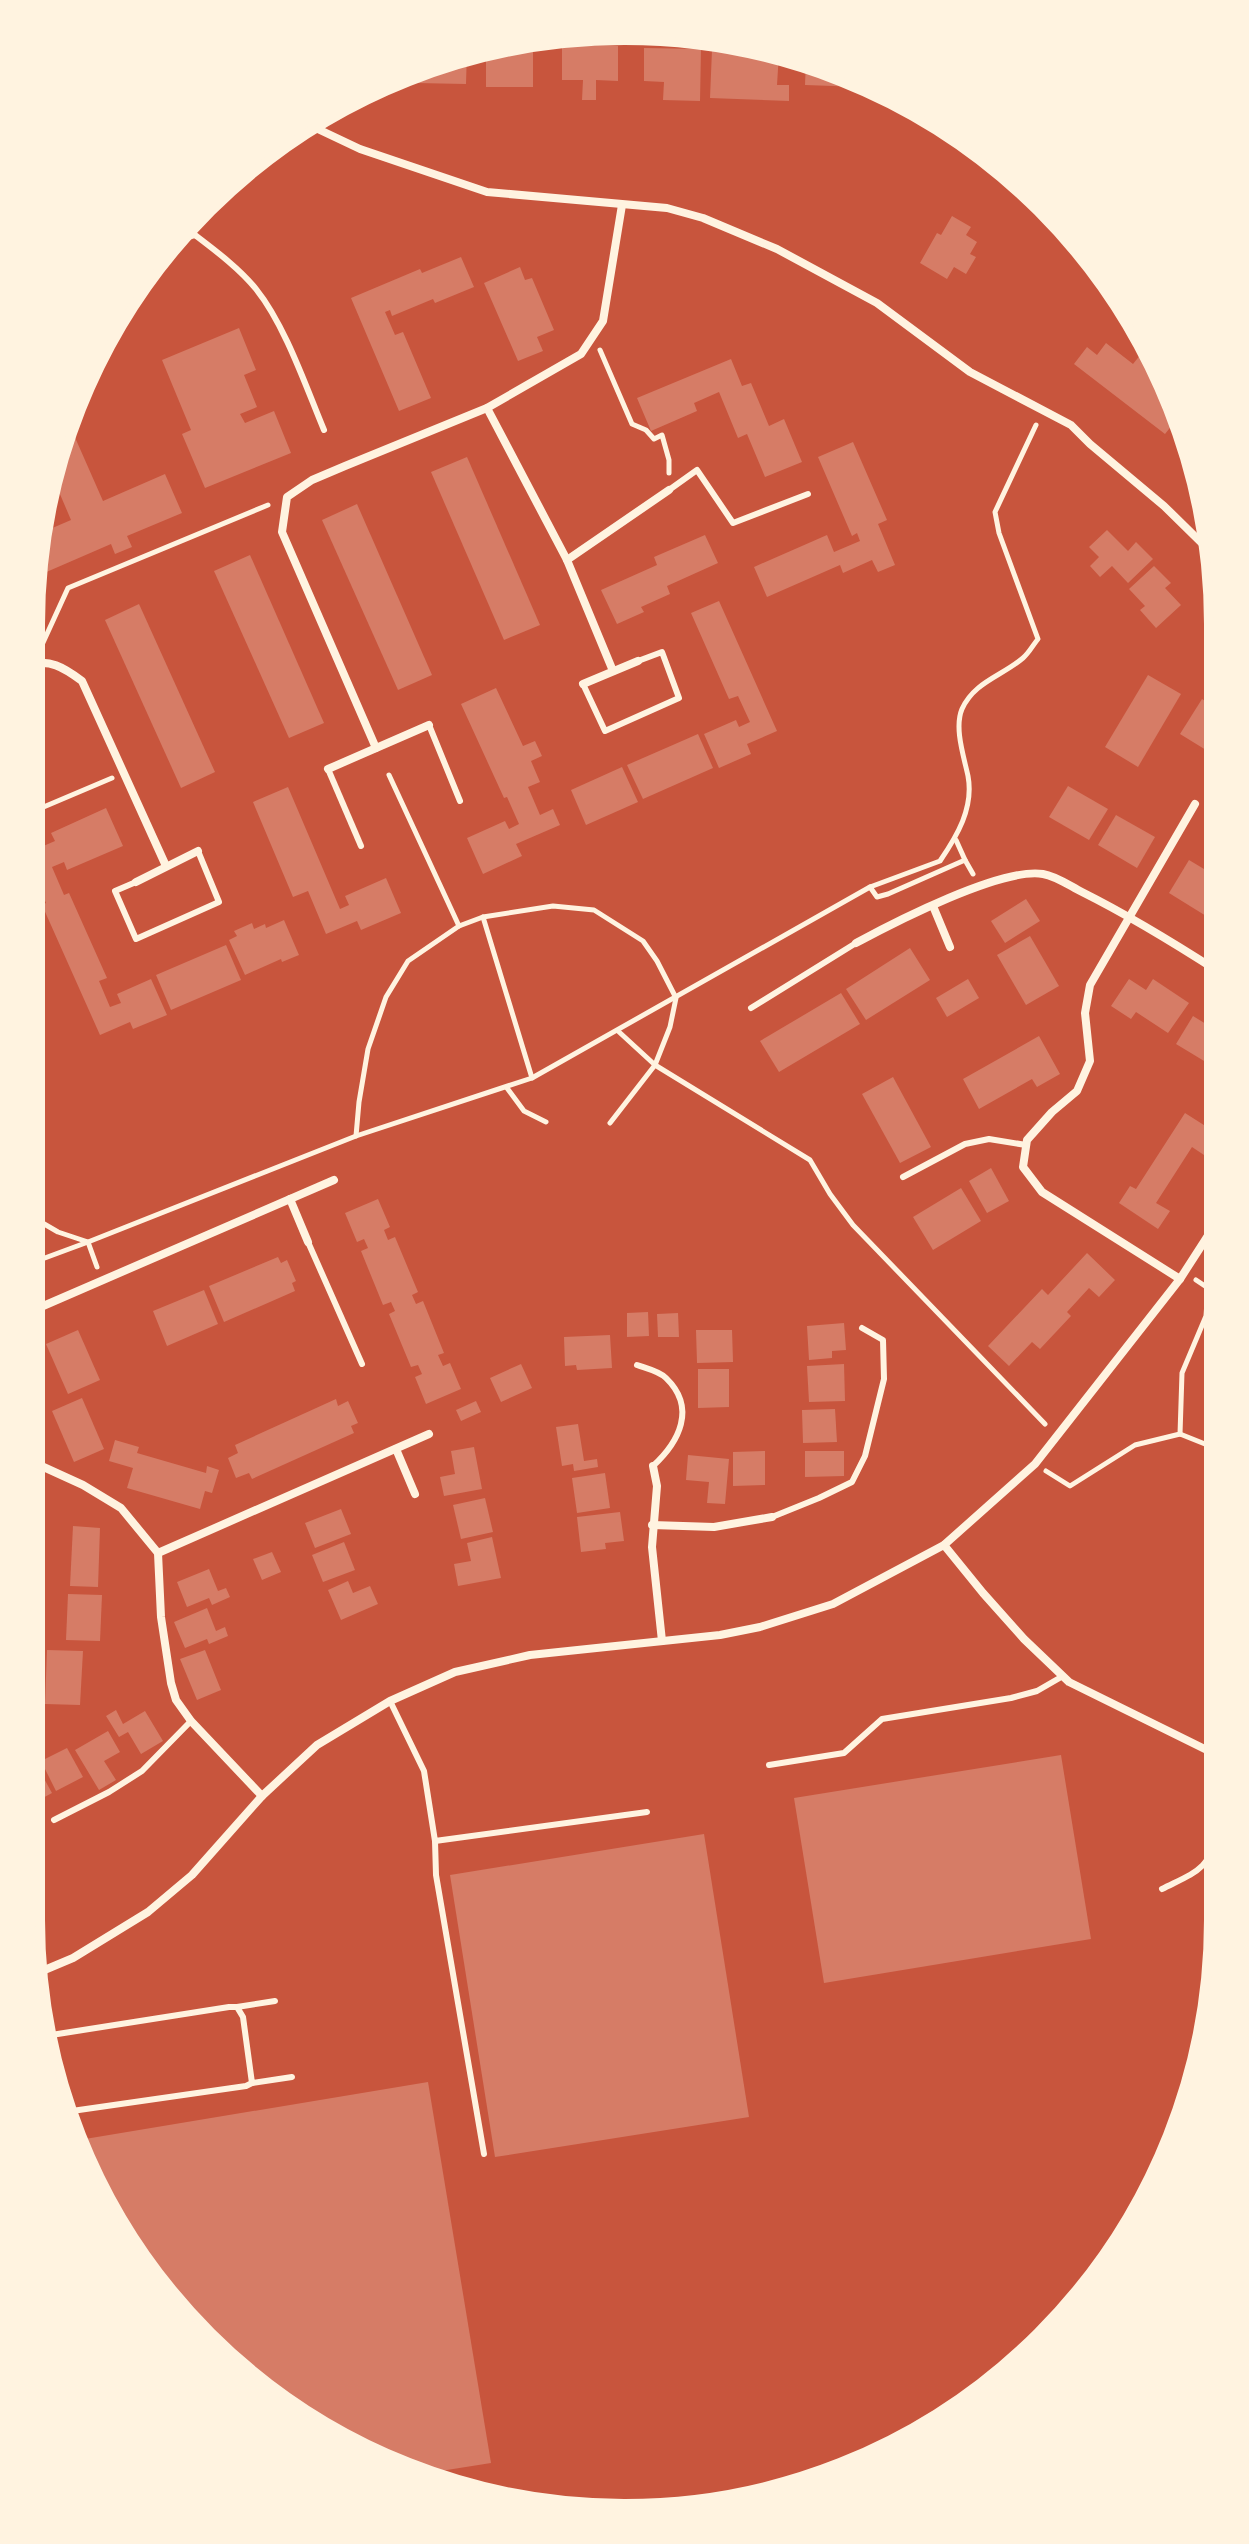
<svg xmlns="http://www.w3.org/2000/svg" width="1249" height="2544" viewBox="0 0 1249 2544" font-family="'Crimson Pro',serif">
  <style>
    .building { fill: #d67c66 }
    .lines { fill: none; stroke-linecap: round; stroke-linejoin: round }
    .path { stroke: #fff3e0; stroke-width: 5 }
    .service { stroke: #fff3e0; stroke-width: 6 }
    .minor { stroke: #fff3e0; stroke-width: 8 }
    .rim { fill: none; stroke: #fff3e0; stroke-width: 10 }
  </style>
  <rect width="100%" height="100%" fill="#c8553d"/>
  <g class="building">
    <path d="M562,45L618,46V81L596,80V100H582L583,80H562Z"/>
    <rect x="486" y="47" width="47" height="40"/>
    <path d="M644,48L701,49L700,101L663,100L664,82L644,81Z"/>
    <path d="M467,50L466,84L416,83V65L432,58Z"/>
    <path d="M712,50L779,53L777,85H789V101L710,98Z"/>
    <path d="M806,59L815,60L862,77L861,87L805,85Z"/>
    <path d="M398,73V82H378L384,80Z"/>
    <path d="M885,86L923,110V116H908L909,103L884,101Z"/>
    <path d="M952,216L971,227L966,235L977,242L970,254L976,257L966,274L954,267L947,279L920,263L937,233L941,235Z"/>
    <path d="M461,257L474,287L435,303L433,299L392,316L390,310L385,312L395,335L403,332L431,398L399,411L351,298L420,269L422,273Z"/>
    <path d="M520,267L525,280L532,278L554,330L537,337L543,351L518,361L484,283Z"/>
    <path d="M239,328L256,370L244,375L257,407L240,414L245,423L274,411L291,453L205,488L182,434L191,430L162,360Z"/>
    <path d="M1106,343L1133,364L1141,354L1161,369L1153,379L1178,399L1168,412L1177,419L1165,434L1074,364L1087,347L1097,355Z"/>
    <path d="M731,359L742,386L751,383L769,426L784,419L802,462L765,477L747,434L738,438L719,392L694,403L697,411L651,431L637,398Z"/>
    <path d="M66,417L103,501L165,474L182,513L127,536L132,547L115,554L111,544L28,580L36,535L71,520L48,466Z"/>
    <path d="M853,442L887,520L878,524L895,565L878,572L872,560L843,573L840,565L767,597L754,567L827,535L834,552L860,541L857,533L852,536L818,457Z"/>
    <path d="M467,457L540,625L504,640L431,472Z"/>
    <path d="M357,504L432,675L398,690L322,520Z"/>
    <path d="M1107,530L1128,551L1136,542L1153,559L1128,583L1112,566L1100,577L1090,566L1099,557L1089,547Z"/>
    <path d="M705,535L718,563L667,586L670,594L641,607L644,612L617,624L601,590L657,565L654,557Z"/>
    <path d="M250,555L324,723L289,738L214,571Z"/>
    <path d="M1154,566L1171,583L1165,588L1181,605L1156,628L1140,610L1145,606L1129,589Z"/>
    <path d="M719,601L777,731L747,744L751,754L719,768L704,734L736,720L739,727L750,722L738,696L729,699L691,613Z"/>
    <path d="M139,604L215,772L181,788L105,620Z"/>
    <path d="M1148,675L1181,694L1138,767L1105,747Z"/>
    <path d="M496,688L523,746L535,741L542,756L531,761L540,782L528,787L540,815L553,809L560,825L516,844L522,856L483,874L467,838L505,821L509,829L519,824L507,797L504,798L461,704Z"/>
    <path d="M1202,699L1218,709L1219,758L1180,734Z"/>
    <path d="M698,734L713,768L643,799L627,765Z"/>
    <path d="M622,767L638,802L586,825L571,790Z"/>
    <path d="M1068,786L1108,809L1089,840L1049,817Z"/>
    <path d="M288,787L340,909L349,905L345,896L386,878L401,913L361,930L357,921L326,934L308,891L293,897L253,802Z"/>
    <path d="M106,808L123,846L67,870L64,862L52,867L64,895L69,893L107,978L99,981L110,1007L121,1003L117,994L151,979L167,1015L133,1029L130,1022L100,1035L42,905L46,903L27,860V853L55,841L51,833Z"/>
    <path d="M1116,815L1155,837L1137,868L1098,845Z"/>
    <path d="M1189,860L1219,878V924L1169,893Z"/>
    <path d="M1026,899L1040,921L1005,943L991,921Z"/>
    <path d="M284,920L299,955L282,962L281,959L245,975L229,940L237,936L234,931L252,923L254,929L265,924L266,928Z"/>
    <path d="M1030,936L1059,986L1026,1005L997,955Z"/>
    <path d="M226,945L241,980L171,1010L156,975Z"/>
    <path d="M910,948L930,980L866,1020L846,989Z"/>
    <path d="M968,979L979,998L947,1017L936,998Z"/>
    <path d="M1129,979L1146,990L1153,979L1189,1003L1168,1033L1136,1012L1131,1019L1111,1006Z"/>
    <path d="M841,993L860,1024L779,1072L760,1041Z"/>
    <path d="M1193,1016L1219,1032V1070L1176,1044Z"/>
    <path d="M1039,1036L1060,1074L1037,1087L1032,1079L979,1109L963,1079Z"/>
    <path d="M893,1077L931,1147L900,1163L862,1094Z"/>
    <path d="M1185,1113L1218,1134L1204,1155L1192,1147L1156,1203L1170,1211L1158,1229L1119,1203L1130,1186L1136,1189Z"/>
    <path d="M991,1168L1009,1201L987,1213L969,1181Z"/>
    <path d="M961,1188L981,1221L933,1250L913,1217Z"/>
    <path d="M378,1199L390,1227L384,1230L388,1240L395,1237L418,1292L412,1295L416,1304L423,1301L444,1353L438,1355L443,1366L450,1363L461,1389L426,1404L415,1377L422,1374L418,1365L411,1367L389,1314L395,1311L391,1302L383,1305L361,1251L368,1248L364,1239L357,1242L345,1213Z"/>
    <path d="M1087,1253L1115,1280L1099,1297L1089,1288L1067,1312L1071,1316L1040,1349L1032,1342L1009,1366L988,1346L1042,1289L1048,1295Z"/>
    <path d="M278,1257L281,1263L287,1260L296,1281L292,1283L295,1291L224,1322L209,1286Z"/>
    <path d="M204,1290L218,1324L167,1346L153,1311Z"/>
    <path d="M648,1312L649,1336L627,1337V1313Z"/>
    <path d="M678,1313L679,1337H658L657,1314Z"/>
    <path d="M844,1323L846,1350L832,1351V1358L809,1360L807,1326Z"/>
    <path d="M78,1330L100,1380L68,1394L46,1344Z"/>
    <path d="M696,1330H732L733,1362L697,1363Z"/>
    <path d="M610,1335L612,1368L577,1370L576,1365L565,1366L564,1337Z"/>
    <path d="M521,1364L532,1388L501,1402L490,1378Z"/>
    <path d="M844,1364L845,1401L809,1402L807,1366Z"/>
    <path d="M698,1369H729V1407L698,1408Z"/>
    <path d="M82,1398L104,1449L74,1462L52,1411Z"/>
    <path d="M336,1399L338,1406L348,1401L358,1423L351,1426L354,1433L252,1479L249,1473L236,1478L228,1458L238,1453L235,1445Z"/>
    <path d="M476,1401L481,1412L461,1421L456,1410Z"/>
    <path d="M835,1409L837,1442L803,1443L802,1410Z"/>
    <path d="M578,1424L584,1461L597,1459L598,1467L574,1471L573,1464L562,1466L556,1427Z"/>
    <path d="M115,1440L139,1447L137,1453L206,1473L207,1466L219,1470L212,1493L205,1491L200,1509L127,1488L133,1468L109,1461Z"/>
    <path d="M474,1447L482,1489L444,1496L440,1477L455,1474L451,1451Z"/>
    <path d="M765,1451V1485L733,1486V1452Z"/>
    <path d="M805,1451H844V1476L805,1477Z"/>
    <path d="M688,1455L729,1459L725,1504L707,1503L709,1482L686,1480Z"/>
    <path d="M605,1473L610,1508L577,1513L572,1478Z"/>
    <path d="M485,1498L493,1532L461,1539L453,1505Z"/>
    <path d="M341,1509L351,1534L315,1548L305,1523Z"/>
    <path d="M620,1512L624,1541L605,1543L606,1549L581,1552L577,1517Z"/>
    <path d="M73,1526L100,1528L98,1587L70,1586Z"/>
    <path d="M492,1537L501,1578L458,1586L454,1564L471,1561L467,1543Z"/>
    <path d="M344,1542L355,1570L323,1582L312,1555Z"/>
    <path d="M272,1552L281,1572L262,1580L253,1559Z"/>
    <path d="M209,1569L218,1591L226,1588L230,1597L212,1605L209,1598L187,1607L177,1582Z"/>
    <path d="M348,1581L353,1593L370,1586L378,1604L341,1620L328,1590Z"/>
    <path d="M68,1594L102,1595L100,1641L66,1640Z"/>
    <path d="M207,1608L216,1631L225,1627L228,1636L209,1644L207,1639L185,1648L174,1622Z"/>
    <path d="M47,1650L83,1651L80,1705L45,1704Z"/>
    <path d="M205,1650L221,1690L197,1700L180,1659Z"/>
    <path d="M116,1710L123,1724L145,1711L163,1741L141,1754L128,1732L119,1737L106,1716Z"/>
    <path d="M108,1731L120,1752L104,1761L116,1780L99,1790L75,1750Z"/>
    <path d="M67,1748L83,1777L56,1791L41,1761Z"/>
    <path d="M1061,1755L1091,1939L824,1983L794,1798Z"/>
    <path d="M36,1764L52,1793L26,1807V1770Z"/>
    <path d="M704,1834L749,2117L495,2157L450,1875Z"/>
    <path d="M428,2082L491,2463L409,2476L395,2472L292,2417L150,2284L73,2141Z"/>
  </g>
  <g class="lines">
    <g class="path">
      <path d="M600,350L632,424L646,430L654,439L662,435L669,460V473"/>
      <path d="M41,647L68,588L268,505"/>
      <path d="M389,775L459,926"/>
      <path d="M27,814L112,778"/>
      <path d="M956,840L965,860"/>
      <path d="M870,887L877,897L888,894L965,860L973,874"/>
      <path d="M483,917L532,1078"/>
      <path d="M618,1031L655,1065L810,1160L830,1194L853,1225L1045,1424"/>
      <path d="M507,1088L524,1111L546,1122"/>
      <path d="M356,1136L359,1102L368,1049L386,997L408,961L459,926L483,917L553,906L594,910L643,941L657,961L676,998L670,1027L655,1065L610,1123"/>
      <path d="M27,1214L58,1232L88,1242L97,1267"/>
      <path d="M27,1247L34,1262L88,1242L356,1136L532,1078L870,887L940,861C957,836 974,808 968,776C964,757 954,728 962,709C974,682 1002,676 1023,658C1029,653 1033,645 1038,639L999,533L995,512L1036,425"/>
      <path d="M1180,1434L1220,1450"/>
      <path d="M1046,1471L1070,1486L1135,1445L1180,1434L1182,1373L1206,1316L1208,1288L1196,1280"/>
    </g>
    <g class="service">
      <path d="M164,245L195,235C216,251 240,269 256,289C285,325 306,387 324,430"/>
      <path d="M669,490L697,470L733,523L808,494"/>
      <path d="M583,684L605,731L679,698L662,652L638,661"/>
      <path d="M429,725L460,801"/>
      <path d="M328,769L361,846"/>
      <path d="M136,882L115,891L136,939L219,902L198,851"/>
      <path d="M751,1008L856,943"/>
      <path d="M903,1177L965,1144L989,1139L1026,1145"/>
      <path d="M308,1242L362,1364"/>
      <path d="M637,1365C645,1368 659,1371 666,1378C697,1408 679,1442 653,1466"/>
      <path d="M772,1517L819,1498L852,1482L865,1456L884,1379L883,1340L862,1328"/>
      <path d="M390,1701L424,1771L435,1841L647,1812"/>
      <path d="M769,1765L844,1753L882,1719L1011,1698L1037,1691L1063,1676"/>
      <path d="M54,1820L109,1792L142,1771L191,1721"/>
      <path d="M435,1841L436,1875L484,2154"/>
      <path d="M1162,1889C1198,1871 1207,1871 1221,1830"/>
      <path d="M237,2007L275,2001"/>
      <path d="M45,2036L229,2007H237L243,2017L252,2083L246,2086L58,2113"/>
      <path d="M252,2083L292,2077"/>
    </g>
    <g class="minor">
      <path d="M303,122L360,149L487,192L667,208L703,218L777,249L877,303L970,372L1071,425L1090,444L1164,506L1218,559"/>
      <path d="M1027,184C1028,205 1038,209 1056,217"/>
      <path d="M487,408L567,560L613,671"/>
      <path d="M567,560L669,490"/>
      <path d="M27,667C47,656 66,669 82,681L166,866"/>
      <path d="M583,684L638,661"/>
      <path d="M376,748L282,532L287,497L312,480L345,466L487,408L581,354L603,321L622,205"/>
      <path d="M328,769L429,725"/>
      <path d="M136,882L198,851"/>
      <path d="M933,906L950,947"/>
      <path d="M856,943C895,922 1002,867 1043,874C1056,876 1070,886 1082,892C1130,916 1174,943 1219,972"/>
      <path d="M290,1199L308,1242"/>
      <path d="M1180,1279L1042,1192L1023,1167L1027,1140L1052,1112L1077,1091L1090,1061L1085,1013L1090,985L1195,804"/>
      <path d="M27,1313L334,1180"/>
      <path d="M396,1449L415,1494"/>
      <path d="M26,1459L83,1485L121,1508L158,1553L161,1617L171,1683L176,1700L191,1721L262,1796"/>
      <path d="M653,1466L657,1486L652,1547L662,1641"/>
      <path d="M652,1525L714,1527L772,1517"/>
      <path d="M944,1545L983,1593L1024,1639L1069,1682L1221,1757"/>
      <path d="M158,1553L429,1434"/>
      <path d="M1221,1830V1828"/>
      <path d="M35,1974L73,1958L148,1912L192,1875L262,1796L317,1745L390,1701L455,1672L530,1655L720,1635L760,1627L833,1604L944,1545L1035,1464L1180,1279L1220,1217"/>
    </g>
  </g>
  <path d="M0 0H1249V2544H0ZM624 40H625A584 584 0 0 1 1209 624V1920A584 584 0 0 1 625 2504H624A584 584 0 0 1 40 1920V624A584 584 0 0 1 624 40Z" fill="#fff3e0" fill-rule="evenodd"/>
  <path class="rim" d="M624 40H625A584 584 0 0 1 1209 624V1920A584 584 0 0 1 625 2504H624A584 584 0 0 1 40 1920V624A584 584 0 0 1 624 40Z"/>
</svg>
